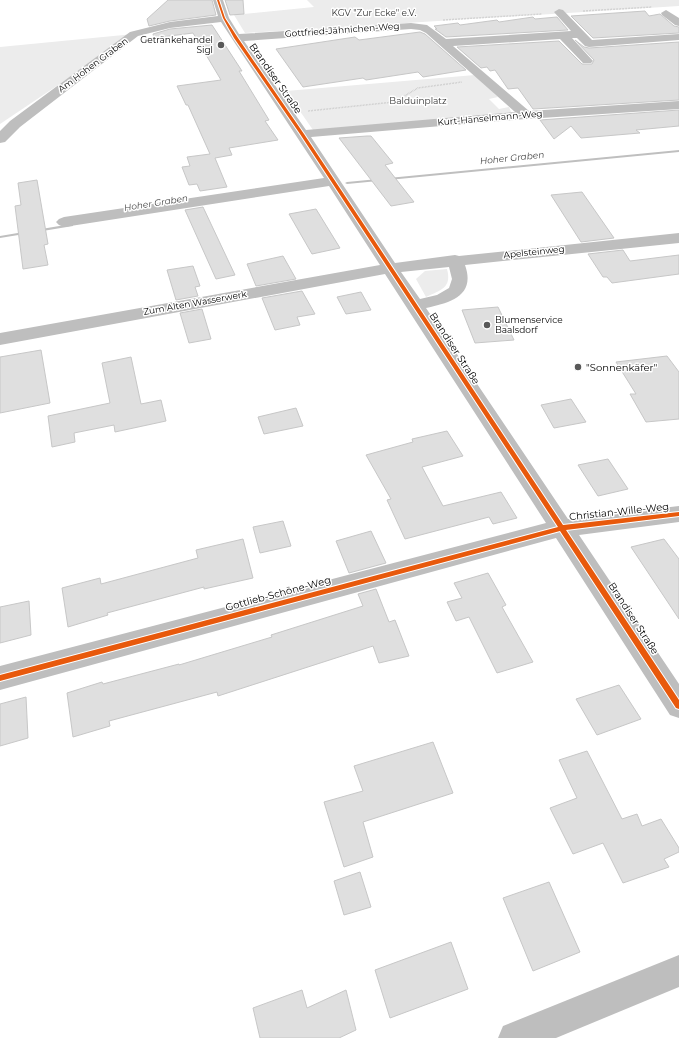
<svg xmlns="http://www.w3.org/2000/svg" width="679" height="1038" viewBox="0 0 679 1038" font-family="Montserrat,sans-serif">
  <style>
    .green { fill: #ececec }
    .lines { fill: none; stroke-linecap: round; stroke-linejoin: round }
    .stream { fill: #bfbfbf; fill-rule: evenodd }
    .building { fill: #dfdfdf; stroke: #c7c7c7 }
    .path { stroke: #b9b9b9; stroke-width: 1.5; stroke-dasharray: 0.5 1; stroke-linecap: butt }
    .minor { fill: #bebebe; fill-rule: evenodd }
    .cycleway-casing { stroke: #fff; stroke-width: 2 }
    .cycleway { fill: #e8590c; fill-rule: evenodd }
    .poi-dot { fill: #595959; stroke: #fff; stroke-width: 1.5 }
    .labels { text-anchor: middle; stroke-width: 3; stroke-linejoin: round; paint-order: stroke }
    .far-park-label { font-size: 9px; fill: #333; stroke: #fff }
    .far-street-label { font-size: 9px; fill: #000; stroke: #fff }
    .far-poi-label { font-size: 9px; fill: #000; stroke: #fff; text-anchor: end }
    .far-water-label { font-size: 9px; font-style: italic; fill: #444; stroke: #fff }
    .street-label { font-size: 10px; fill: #000; stroke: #fff }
    .poi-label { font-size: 10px; fill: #000; stroke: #fff; text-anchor: start }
  </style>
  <rect width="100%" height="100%" fill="#fff"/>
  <g class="green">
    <path d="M307,0H679V6L245,33L234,15L314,7Z"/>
    <path d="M134,34L0,124V47Z"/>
    <path d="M475,75L498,97L489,99L499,109L509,107L511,112L507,114L313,130L286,91Z"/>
    <path d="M447,269C452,288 441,290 426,297L416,279L425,271Z"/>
  </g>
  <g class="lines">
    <g class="stream">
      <path d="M679,150V152L347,184L345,183L347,182Z"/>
      <path d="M71,224H73V226L0,238V236Z"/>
    </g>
  </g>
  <g class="building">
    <path d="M168,0H212L216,15L170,21L149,26L147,19Z"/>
    <path d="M225,0H243L244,14L230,15Z"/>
    <path d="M645,11L649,16L660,14L674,26L679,27V33L593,38L571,16Z"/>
    <path d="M533,17L535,19L557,17L568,30L446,37L435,29H437L434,26L458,23L460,25L497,20L499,22Z"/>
    <path d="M212,25L242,71H239L269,120L265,121L278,140L229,148L232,155L215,158L227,187L200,191L197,184L189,185L182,167L190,166L187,157L210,154L188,105H186L177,86L221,80L193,33L154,38L153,34L170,29Z"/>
    <path d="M420,32L425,34L466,70L423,77L418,72L366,80L363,78L303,87L276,49L355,37L359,40Z"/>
    <path d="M575,40L584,47L589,48L679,42V100L533,109L518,88L508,89L495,70L490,71L487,67L481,68L457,47L559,41L582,64H592L594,60Z"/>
    <path d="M679,110V126L636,130L640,133L581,138L571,126L554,139L540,120Z"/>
    <path d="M367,136H371L393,163L385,165L414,202L391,206L339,138Z"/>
    <path d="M37,180L48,244L44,245L48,265L23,269L15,206L21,205L18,183Z"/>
    <path d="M582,192L614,238L581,242L551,195Z"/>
    <path d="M203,207L235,275L216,279L185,210Z"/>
    <path d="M316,209L340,248L312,254L289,214Z"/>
    <path d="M623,250L630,261L679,255V274L612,283L607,277H603L588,254Z"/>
    <path d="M283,256L296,279L256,286L247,264Z"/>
    <path d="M193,266L200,286L195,287L198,296L176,300L167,270Z"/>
    <path d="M302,291L315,314L297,317L300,325L275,330L262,298Z"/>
    <path d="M361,292L371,310L346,314L337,297Z"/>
    <path d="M498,307L514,340L475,343L462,310Z"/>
    <path d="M202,309L211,339L189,343L180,313Z"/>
    <path d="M41,350L50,403L0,413V357Z"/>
    <path d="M667,356L679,372V419L646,422L630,394H636L616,362Z"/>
    <path d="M131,357L141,404L161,400L166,421L115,432L114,425L74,433L75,442L52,447L48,416L110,403L102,363Z"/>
    <path d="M571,399L586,422L554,428L541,405Z"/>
    <path d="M296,408L303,426L264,434L258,417Z"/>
    <path d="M447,431L463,456L422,467L443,506L501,492L517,518L493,524L489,517L405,539L387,500L391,499L366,455L413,442L412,439Z"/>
    <path d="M608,459L628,489L598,496L578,465Z"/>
    <path d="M283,521L291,546L260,553L253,527Z"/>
    <path d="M371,531L386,563L349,573L336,541Z"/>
    <path d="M243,539L253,578L204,589V587L107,613L108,615L68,627L62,588L100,578L101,584L198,558L196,550Z"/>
    <path d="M664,539L679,559V619L631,547Z"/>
    <path d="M488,573L506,605L502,607L533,662L497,673L469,617L456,621L447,602L462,598L454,583Z"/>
    <path d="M376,589L389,622L395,620L409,656L379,663L373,646L218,696L217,692L109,721L110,726L73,737L67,693L102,682L103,684L179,664V665L272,637L271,635L363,606L358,594Z"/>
    <path d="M29,601L31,635L0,643V607Z"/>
    <path d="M619,685L641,719L597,735L576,699Z"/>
    <path d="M26,697L28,738L0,746V704Z"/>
    <path d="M433,742L453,793L363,822L373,857L344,867L324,802L363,791L354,766Z"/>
    <path d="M587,751L622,819L637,814L642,826L661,819L679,848V852L664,859L669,867L623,883L603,843L573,854L550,808L577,798L559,760Z"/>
    <path d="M360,872L371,907L344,915L334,881Z"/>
    <path d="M549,882L580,952L533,971L503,898Z"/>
    <path d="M451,942L468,989L390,1018L375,970Z"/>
    <path d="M302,990L307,1008L346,990L356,1030L339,1038H260L253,1008Z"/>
  </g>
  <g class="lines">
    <g class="path">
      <path d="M583,11L652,7"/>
      <path d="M443,20L542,14"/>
      <path d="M308,111L394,102L418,88L462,82"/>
    </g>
    <g class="minor">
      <path d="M213,0H223L229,18L239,34L411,23L427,25L446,39L571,31L554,12L559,9L563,10L592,40L679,34V40L589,47L585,46L577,38H572L593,61L591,63H583L560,39L453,46L529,111L679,101V109L526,119L311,137L395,263L455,255L459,256L679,233V243L465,265C476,296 450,303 426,308L568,519L679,506V522L579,535L679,684V718L670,715L556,538L0,690V666L546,523L385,274L0,345V333L380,265L329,186L64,227L59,225L56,222L59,219L64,217L324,178L221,22L170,28L138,36L20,127L5,142L0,143V131L10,121L130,32L170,22L218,16ZM411,29L420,30L426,33L515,112L306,130L244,41ZM449,267L452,279L449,288L437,295L420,299L401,272Z"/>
      <path d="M666,10L679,18V26L675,25L662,15L661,13Z"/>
      <path d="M679,955V987L556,1038H498L503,1026Z"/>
    </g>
    <g class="cycleway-casing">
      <path id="cycleway" d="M217,0H219L225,18L238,38L304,134L563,525L679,512V516L566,530L679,700V709L676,708L560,531L0,681V675L558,527L300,134L234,38L223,18Z"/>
    </g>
    <use href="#cycleway" class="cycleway"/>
  </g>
  <g class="poi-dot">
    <circle cx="221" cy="45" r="4"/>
    <circle cx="487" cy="325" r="4"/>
    <circle cx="578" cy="367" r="4"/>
  </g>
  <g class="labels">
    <g class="far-park-label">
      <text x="374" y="16">KGV "Zur Ecke" e.V.</text>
      <text x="418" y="104">Balduinplatz</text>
    </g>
    <g class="far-street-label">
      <text transform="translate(342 30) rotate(-4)" y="3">Gottfried-Jähnichen-Weg</text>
      <text transform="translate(93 65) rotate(-37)" y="3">Am Hohen Graben</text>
      <text transform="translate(490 118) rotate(-5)" y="3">Kurt-Hänselmann-Weg</text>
      <text transform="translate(534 252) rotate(-6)" y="3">Apelsteinweg</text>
      <text transform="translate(195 303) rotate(-10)" y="3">Zum Alten Wasserwerk</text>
    </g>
    <g class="far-poi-label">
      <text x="213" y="43">Getränkehandel<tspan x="213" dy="10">Sigl</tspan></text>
      <text x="495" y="323" text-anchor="start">Blumenservice<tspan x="495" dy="10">Baalsdorf</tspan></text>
    </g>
    <g class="far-water-label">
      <text transform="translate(512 158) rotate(-6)" y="3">Hoher Graben</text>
      <text transform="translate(156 203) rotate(-9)" y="3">Hoher Graben</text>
    </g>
    <g class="street-label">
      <text transform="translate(276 78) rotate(55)" y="4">Brandiser Straße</text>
      <text transform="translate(455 348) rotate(57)" y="4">Brandiser Straße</text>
      <text transform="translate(619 511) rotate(-6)" y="4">Christian-Wille-Weg</text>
      <text transform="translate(278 593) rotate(-15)" y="4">Gottlieb-Schöne-Weg</text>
      <text transform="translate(634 618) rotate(57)" y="4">Brandiser Straße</text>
    </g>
    <g class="poi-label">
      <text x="586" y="371">"Sonnenkäfer"</text>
    </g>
  </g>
</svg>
